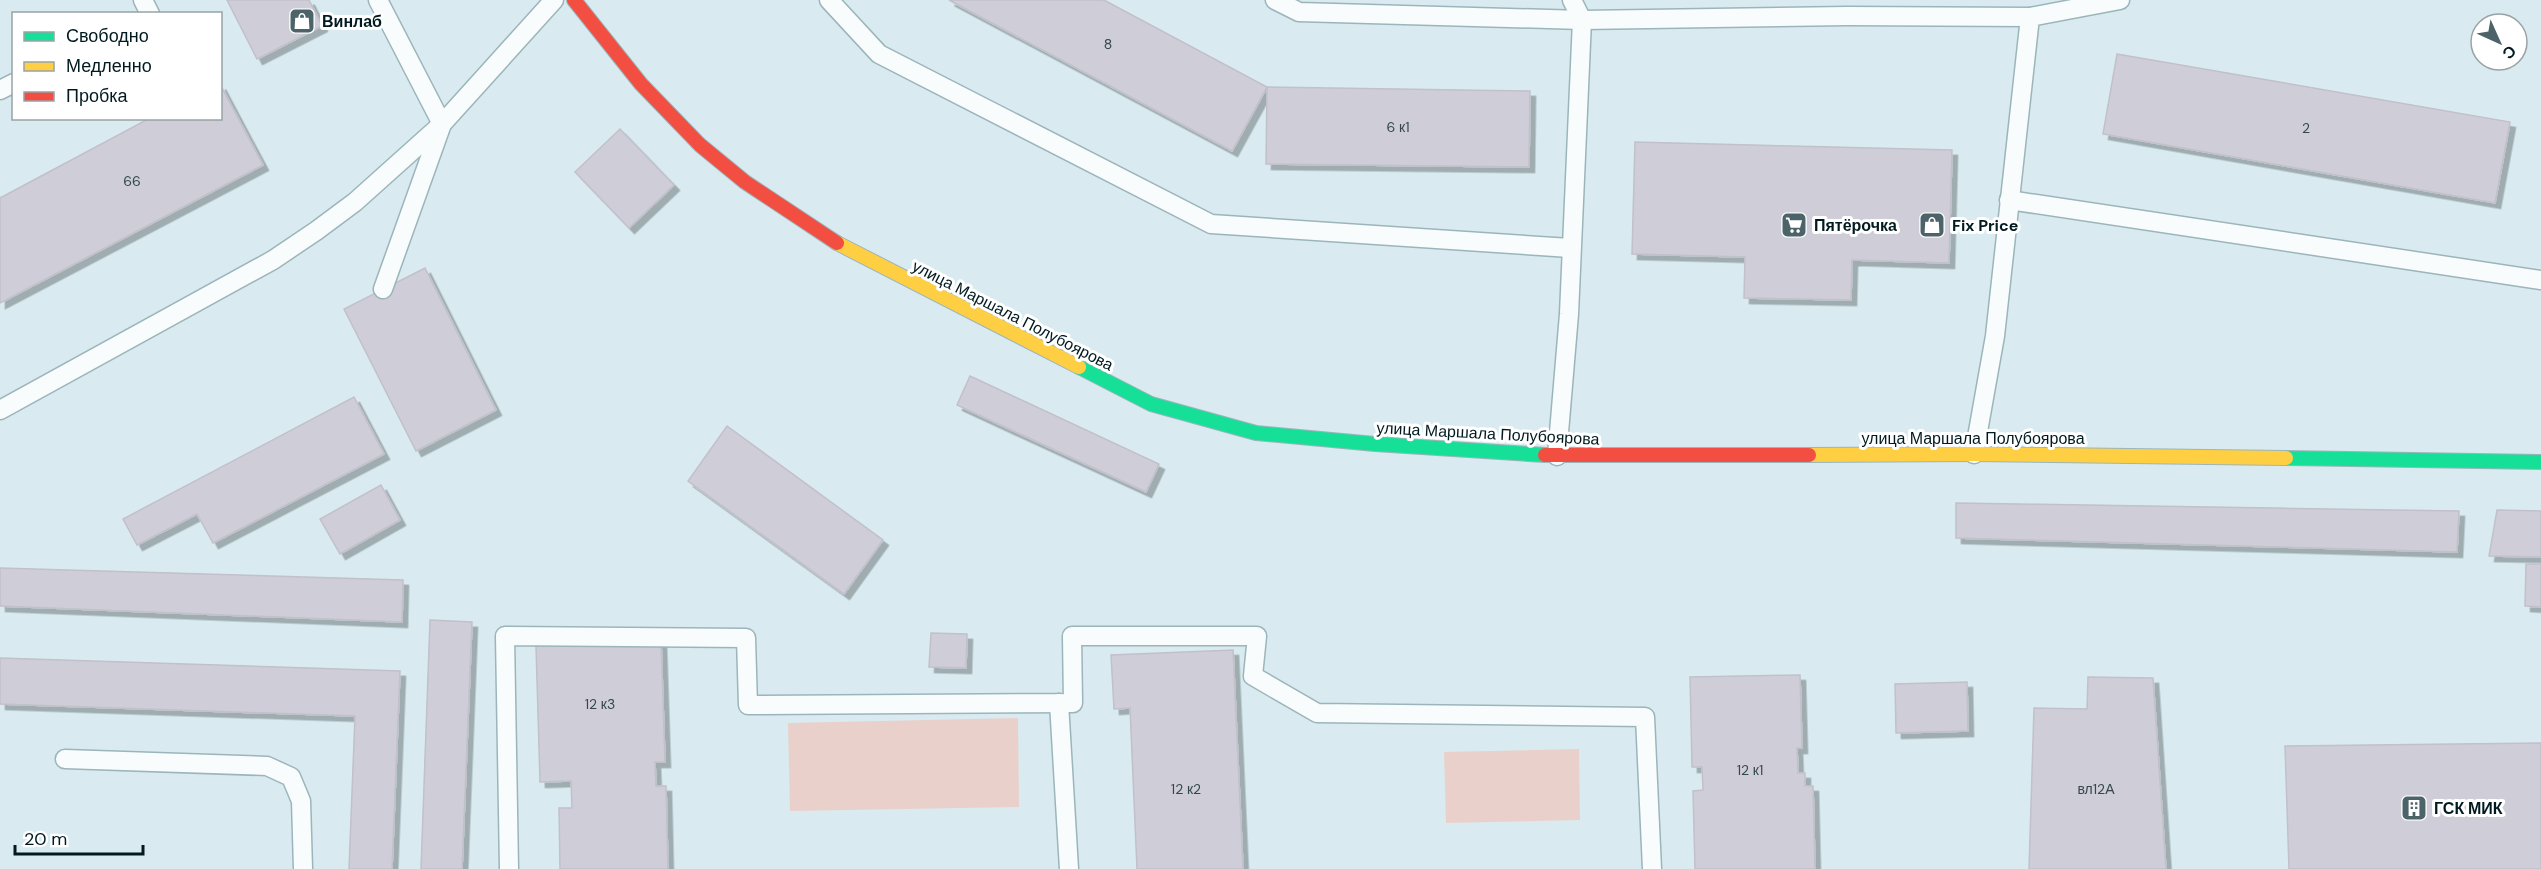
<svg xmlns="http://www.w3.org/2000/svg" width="2541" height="869" viewBox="0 0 2541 869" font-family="'DM Sans',sans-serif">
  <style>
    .green { fill: #ead0ca }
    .building { fill: #cfcdd7; stroke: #c2c0ca; stroke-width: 1.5; filter: url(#shadow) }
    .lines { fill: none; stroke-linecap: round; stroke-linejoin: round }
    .lane-casing { stroke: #9bb5bb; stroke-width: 21 }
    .fast-casing { stroke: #9bb5bb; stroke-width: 16 }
    .slow-casing { stroke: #9bb5bb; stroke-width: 16 }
    .jam-casing { stroke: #9bb5bb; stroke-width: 16 }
    .lane { stroke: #f9fcfd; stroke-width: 18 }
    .fast { stroke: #16e098; stroke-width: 14 }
    .slow { stroke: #ffcf43; stroke-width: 14 }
    .jam { stroke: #f24e42; stroke-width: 14 }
    .labels { text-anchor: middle; stroke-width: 6; stroke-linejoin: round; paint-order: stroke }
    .number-label { font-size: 14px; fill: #34474e }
    .poi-label { font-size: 16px; font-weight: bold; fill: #001a20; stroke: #fff; text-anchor: start }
    .street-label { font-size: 16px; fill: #001a20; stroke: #fff }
  </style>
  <defs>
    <filter id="shadow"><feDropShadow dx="5.5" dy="5.5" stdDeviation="0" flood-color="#0004"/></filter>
  </defs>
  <rect width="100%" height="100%" fill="#d9ebf0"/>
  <g class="green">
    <path d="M1018,718L1019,807L790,811L788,723Z"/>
    <path d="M1579,749L1580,820L1446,823L1444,752Z"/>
  </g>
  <g class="building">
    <path d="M227,0H309L322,26L257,59Z"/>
    <path d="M949,0H1104L1267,87L1232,151Z"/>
    <path d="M2117,54L2510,122L2495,203L2103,134Z"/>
    <path d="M220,84L263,165L0,303V198L150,118H220Z"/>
    <path d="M1267,87L1530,91L1529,167L1266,164Z"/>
    <path d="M620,129L674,185L629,228L575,172Z"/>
    <path d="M1635,142L1952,150L1949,263L1852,260L1851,300L1744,298L1745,257L1632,254Z"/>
    <path d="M425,268L496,410L416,451L344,309Z"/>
    <path d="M970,376L1159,464L1146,492L957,405Z"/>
    <path d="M354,397L384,454L213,543L197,514L137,545L123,519Z"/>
    <path d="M727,426L883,540L844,594L688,481Z"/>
    <path d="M381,485L400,520L340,554L320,519Z"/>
    <path d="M1956,503L2459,511L2457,552L1956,538Z"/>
    <path d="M2497,510L2541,511V557L2489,556Z"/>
    <path d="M2526,564H2541V607L2525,606Z"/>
    <path d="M0,568L403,580L402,622L0,606Z"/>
    <path d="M430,620L472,622L462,869H421Z"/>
    <path d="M931,633L967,634L966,668L929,667Z"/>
    <path d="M661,641L665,762H655L656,786H666L668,869H560L559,808H572L571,781L540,782L536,646Z"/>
    <path d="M1233,650L1243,869H1137L1130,708L1114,709L1111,655Z"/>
    <path d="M0,658L400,671L392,869H349L355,716L0,704Z"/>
    <path d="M1800,675L1802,748H1797L1798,773H1805V786H1813L1815,869H1695L1693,791L1703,790L1702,767H1692L1690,677Z"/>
    <path d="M2088,677L2153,678L2166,869H2029L2034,708L2087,709Z"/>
    <path d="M1967,682L1968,731L1896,733L1895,684Z"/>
    <path d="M2541,743V869H2289L2285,746Z"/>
  </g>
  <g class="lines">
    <g class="lane-casing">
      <g id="lane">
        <path d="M143,0L150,14"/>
        <path d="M378,0L442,124L383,289"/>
        <path d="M829,0L879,54L1211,224L1570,248"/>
        <path d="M1275,0L1299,12L1582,20L1847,16L2030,17"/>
        <path d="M0,90L14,83"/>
        <path d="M2009,200L2541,280"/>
        <path d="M0,410L273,260L316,231L355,202L442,124L554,0"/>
        <path d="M1974,454L1995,336L2030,17L2120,0"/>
        <path d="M1557,456L1569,314L1582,20L1572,0"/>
        <path d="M1059,703L1069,869"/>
        <path d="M65,759L267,766L291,777L301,801L303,869"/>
        <path d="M509,869L505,636L746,638L748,705L1073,703L1072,636H1257L1253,676L1317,713L1645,717L1652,869"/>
      </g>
    </g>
    <g class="fast-casing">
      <g id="fast">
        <path d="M1079,367L1151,404L1256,433L1375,444L1545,455"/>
        <path d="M2286,458L2541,462"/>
      </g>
    </g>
    <g class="slow-casing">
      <g id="slow">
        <path d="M837,243L1079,367"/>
        <path d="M1809,455L1974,454L2286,458"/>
      </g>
    </g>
    <g class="jam-casing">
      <g id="jam">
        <path d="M574,0L641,84L700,145L745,182L837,243"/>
        <path d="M1545,455H1809"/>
      </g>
    </g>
    <use href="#lane" class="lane"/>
    <use href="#fast" class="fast"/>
    <use href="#slow" class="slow"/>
    <use href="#jam" class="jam"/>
  </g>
  <defs>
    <g id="shop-square" transform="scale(1.35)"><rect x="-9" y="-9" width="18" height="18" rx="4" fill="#4c6369" stroke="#fff"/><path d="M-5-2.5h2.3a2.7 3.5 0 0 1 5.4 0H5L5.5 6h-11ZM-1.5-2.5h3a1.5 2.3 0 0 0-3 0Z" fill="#fff"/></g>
    <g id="supermarket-square" transform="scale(1.35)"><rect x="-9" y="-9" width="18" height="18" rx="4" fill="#4c6369" stroke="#fff"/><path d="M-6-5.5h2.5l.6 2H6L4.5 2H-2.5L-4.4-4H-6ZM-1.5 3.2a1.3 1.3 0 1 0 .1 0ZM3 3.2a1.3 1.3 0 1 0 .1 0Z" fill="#fff"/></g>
    <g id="building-square" transform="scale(1.35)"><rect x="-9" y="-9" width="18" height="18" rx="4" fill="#4c6369" stroke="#fff"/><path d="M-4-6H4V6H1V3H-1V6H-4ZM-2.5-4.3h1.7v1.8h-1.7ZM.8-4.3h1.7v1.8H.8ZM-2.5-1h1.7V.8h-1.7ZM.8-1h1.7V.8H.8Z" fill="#fff"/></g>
  </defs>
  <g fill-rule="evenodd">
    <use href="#shop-square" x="302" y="21"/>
    <use href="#supermarket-square" x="1794" y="225"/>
    <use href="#shop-square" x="1932" y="225"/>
    <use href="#building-square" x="2414" y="808"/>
  </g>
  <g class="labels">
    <g class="number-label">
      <text x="1108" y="49">8</text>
      <text x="1398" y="132">6 к1</text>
      <text x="2306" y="133">2</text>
      <text x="132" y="186">66</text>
      <text x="600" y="709">12 к3</text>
      <text x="1750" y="775">12 к1</text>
      <text x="1186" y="794">12 к2</text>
      <text x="2096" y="794">вл12А</text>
    </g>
    <g class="poi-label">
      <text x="322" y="27">Винлаб</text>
      <text x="1814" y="231">Пятёрочка</text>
      <text x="1952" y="231">Fix Price</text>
      <text x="2434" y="814">ГСК МИК</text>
    </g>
    <g class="street-label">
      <text transform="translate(1013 315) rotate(27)" y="6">улица Маршала Полубоярова</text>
      <text transform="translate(1488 433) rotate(3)" y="6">улица Маршала Полубоярова</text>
      <text x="1973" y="444">улица Маршала Полубоярова</text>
    </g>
  </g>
  <rect x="12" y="12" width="210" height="108" fill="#ffffff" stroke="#99a3a6" stroke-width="1.5"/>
  <rect x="24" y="32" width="30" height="9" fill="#16e098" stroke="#99a3a6" stroke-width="1.5"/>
  <text x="66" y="42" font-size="18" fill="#001a20">Свободно</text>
  <rect x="24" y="62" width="30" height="9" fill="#ffcf43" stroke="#99a3a6" stroke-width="1.5"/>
  <text x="66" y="72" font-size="18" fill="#001a20">Медленно</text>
  <rect x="24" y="92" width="30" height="9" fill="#f24e42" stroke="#99a3a6" stroke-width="1.5"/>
  <text x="66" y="102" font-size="18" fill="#001a20">Пробка</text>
  <g transform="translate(2499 42) rotate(135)"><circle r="28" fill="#ffffff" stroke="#99a3a6" stroke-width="1.5"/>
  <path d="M0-4.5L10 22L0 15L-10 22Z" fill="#4c6369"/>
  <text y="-9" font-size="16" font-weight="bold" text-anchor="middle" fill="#001a20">С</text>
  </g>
  <path d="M15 845v9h128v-9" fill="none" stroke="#001a20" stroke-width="3"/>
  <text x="24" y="845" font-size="18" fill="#001a20" stroke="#ffffff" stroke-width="4.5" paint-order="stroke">20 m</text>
</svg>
